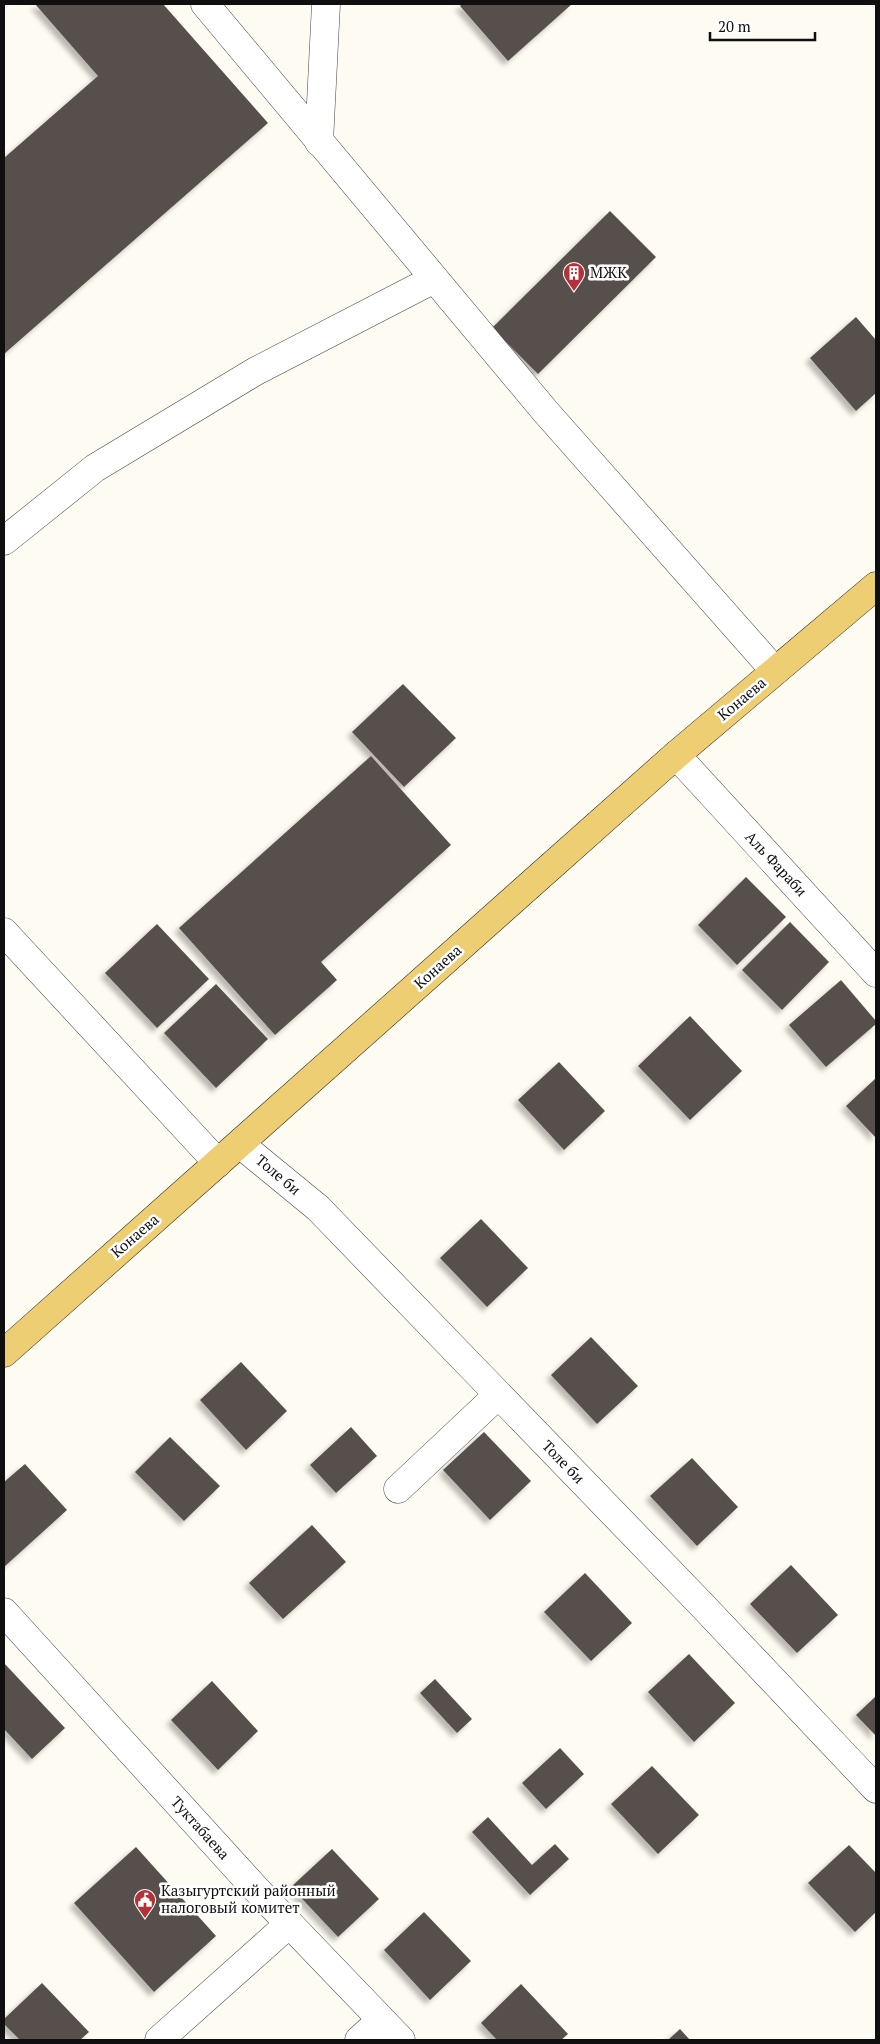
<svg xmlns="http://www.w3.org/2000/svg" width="880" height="2044" viewBox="0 0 880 2044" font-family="'PT Serif',serif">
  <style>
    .building { fill: #57504c; filter: url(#shadow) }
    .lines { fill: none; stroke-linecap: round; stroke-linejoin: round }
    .minor-casing { stroke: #424242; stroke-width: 29 }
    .major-casing { stroke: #202020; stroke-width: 29 }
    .minor { stroke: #fff; stroke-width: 28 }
    .major { stroke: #eece72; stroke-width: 28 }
    .labels { text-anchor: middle; stroke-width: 5; stroke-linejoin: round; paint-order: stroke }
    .poi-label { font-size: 15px; fill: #0f0f0f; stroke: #fff; text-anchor: start }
    .street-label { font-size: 15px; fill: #0f0f0f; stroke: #fff }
  </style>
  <defs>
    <filter id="shadow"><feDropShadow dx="-4.5" dy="4.5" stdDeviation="2.5" flood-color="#0004"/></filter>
  </defs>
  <rect width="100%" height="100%" fill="#fefbf2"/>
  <g class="building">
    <path d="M35,4H163L268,123L4,354V158L98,76Z"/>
    <path d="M462,4H572L508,61L460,6Z"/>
    <path d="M610,211L656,257L538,374L492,328Z"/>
    <path d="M856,317L876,340V393L856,411L810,358Z"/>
    <path d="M403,684L456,738L404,787L352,732Z"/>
    <path d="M371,756L451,845L321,962L337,980L275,1035L179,928Z"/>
    <path d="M746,877L786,917L737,965L698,925Z"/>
    <path d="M790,922L829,962L782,1010L742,970Z"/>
    <path d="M157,924L209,979L157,1028L105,973Z"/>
    <path d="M841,980L876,1021V1024L826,1067L789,1025Z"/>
    <path d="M216,984L268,1039L216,1088L164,1033Z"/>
    <path d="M690,1016L742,1071L690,1120L638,1066Z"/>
    <path d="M559,1062L605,1111L564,1150L518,1100Z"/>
    <path d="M876,1078V1138L846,1106Z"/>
    <path d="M481,1219L528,1268L487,1307L440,1258Z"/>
    <path d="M591,1337L638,1386L597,1424L551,1375Z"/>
    <path d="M241,1362L287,1411L246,1450L200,1400Z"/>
    <path d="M351,1427L377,1456L336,1493L310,1465Z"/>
    <path d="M484,1432L531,1481L490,1520L443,1470Z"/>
    <path d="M170,1437L220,1486L184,1521L135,1472Z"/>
    <path d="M692,1458L738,1507L697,1546L650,1496Z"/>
    <path d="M25,1464L67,1510L4,1567V1482Z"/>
    <path d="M312,1525L346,1562L283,1619L249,1583Z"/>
    <path d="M791,1565L838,1615L797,1653L750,1604Z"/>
    <path d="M585,1573L632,1623L591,1661L544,1612Z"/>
    <path d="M689,1654L735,1703L694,1742L648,1692Z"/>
    <path d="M4,1663L65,1728L32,1759L4,1729Z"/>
    <path d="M435,1679L472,1719L457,1733L420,1693Z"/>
    <path d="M212,1681L258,1731L218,1770L171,1720Z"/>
    <path d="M876,1696V1736L856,1715Z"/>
    <path d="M560,1748L584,1774L546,1809L522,1783Z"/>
    <path d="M652,1766L699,1815L658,1854L611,1804Z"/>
    <path d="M488,1817L532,1865L555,1844L569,1859L530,1895L472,1832Z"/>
    <path d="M849,1845L876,1873V1912L855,1932L808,1883Z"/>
    <path d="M136,1847L216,1936L154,1992L74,1903Z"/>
    <path d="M332,1849L379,1899L338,1937L291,1887Z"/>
    <path d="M424,1912L471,1961L430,2000L384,1950Z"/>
    <path d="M42,1983L89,2032L80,2040H20L4,2024V2019Z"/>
    <path d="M521,1984L568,2034L561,2040H497L481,2023Z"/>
    <path d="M680,2029L690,2040H668Z"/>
  </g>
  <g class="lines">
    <g class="minor-casing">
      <g id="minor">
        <path d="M205,4L545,411L775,671"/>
        <path d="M319,142L326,4"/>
        <path d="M4,541L95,468L256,371L434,279"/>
        <path d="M676,755L876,973"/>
        <path d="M4,932L218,1163"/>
        <path d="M240,1144L318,1208L702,1605L876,1789"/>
        <path d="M398,1489L498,1395"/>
        <path d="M4,1612L255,1888L401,2040"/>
        <path d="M159,2040L289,1924"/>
        <path d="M359,2040L381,2020"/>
      </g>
    </g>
    <g class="major-casing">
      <path id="major" d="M4,1353L676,755L876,586"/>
    </g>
    <use href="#minor" class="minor"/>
    <use href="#major" class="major"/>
  </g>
  <defs>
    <g id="building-pin" transform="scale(1.125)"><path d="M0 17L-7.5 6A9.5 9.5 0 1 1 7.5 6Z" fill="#b43139" stroke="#fff"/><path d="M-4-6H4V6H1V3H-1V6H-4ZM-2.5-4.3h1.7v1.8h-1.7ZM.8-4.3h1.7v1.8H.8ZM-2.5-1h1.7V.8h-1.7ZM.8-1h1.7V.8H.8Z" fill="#fff"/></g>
    <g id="civic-pin" transform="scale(1.125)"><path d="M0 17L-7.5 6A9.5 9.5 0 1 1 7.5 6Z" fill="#b43139" stroke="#fff"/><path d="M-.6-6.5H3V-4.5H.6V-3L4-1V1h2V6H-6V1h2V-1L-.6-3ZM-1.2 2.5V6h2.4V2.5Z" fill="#fff"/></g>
  </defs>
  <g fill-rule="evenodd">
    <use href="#building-pin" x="574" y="273"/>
    <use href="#civic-pin" x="145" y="1900"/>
  </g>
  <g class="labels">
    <g class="poi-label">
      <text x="590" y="278">МЖК</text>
      <text x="161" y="1896">Казыгуртский районный<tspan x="161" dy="17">налоговый комитет</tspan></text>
    </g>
    <g class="street-label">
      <text transform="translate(742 699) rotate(-40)" y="5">Конаева</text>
      <text transform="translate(776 864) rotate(47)" y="5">Аль Фараби</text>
      <text transform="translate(438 967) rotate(-42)" y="5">Конаева</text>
      <text transform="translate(278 1175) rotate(40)" y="5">Толе би</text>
      <text transform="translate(135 1236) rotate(-41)" y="5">Конаева</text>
      <text transform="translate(563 1462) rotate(46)" y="5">Толе би</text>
      <text transform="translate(200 1828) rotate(48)" y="5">Туктабаева</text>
    </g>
  </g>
  <rect width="880" height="2044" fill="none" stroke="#0f0f0f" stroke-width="10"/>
  <path d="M710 32v8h105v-8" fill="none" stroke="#0f0f0f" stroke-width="2.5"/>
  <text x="718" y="32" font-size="15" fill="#0f0f0f" stroke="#ffffff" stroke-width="4" paint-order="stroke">20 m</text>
</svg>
